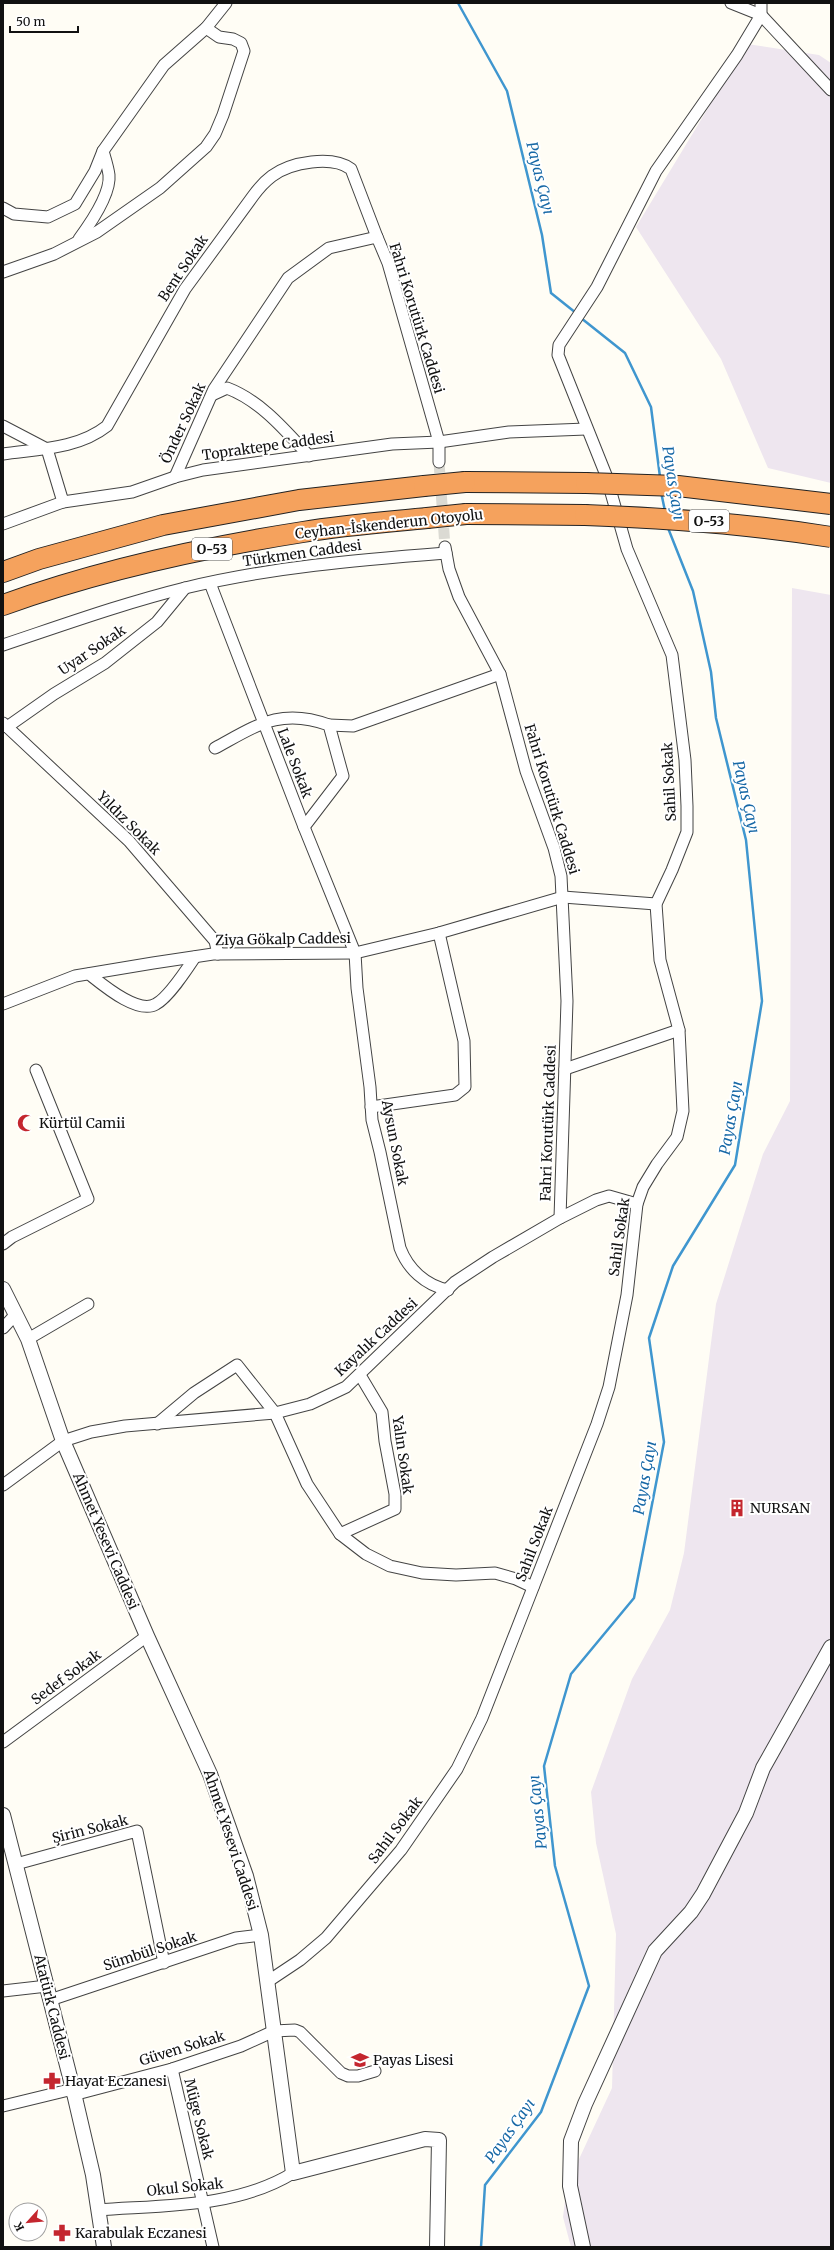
<svg xmlns="http://www.w3.org/2000/svg" width="834" height="2250" viewBox="0 0 834 2250" font-family="Merriweather,serif">
  <style>
    .industrial { fill: #eee6ef }
    .lines { fill: none; stroke-linecap: round; stroke-linejoin: round }
    .stream { stroke: #3f96cf; stroke-width: 2.5 }
    .minor-tunnel { stroke: #dbdad3; stroke-width: 11; stroke-dasharray: 11 5.5; stroke-linecap: butt }
    .minor-casing { stroke: #444; stroke-width: 13 }
    .tertiary-casing { stroke: #444; stroke-width: 16 }
    .motorway-casing { stroke: #222; stroke-width: 22 }
    .minor { stroke: #fff; stroke-width: 11 }
    .tertiary { stroke: #fff; stroke-width: 14 }
    .motorway { stroke: #f5a25d; stroke-width: 20 }
    .motorway-bridge-casing { stroke: #222; stroke-width: 22; stroke-linecap: butt }
    .motorway-bridge { stroke: #f5a25d; stroke-width: 20 }
    .labels { text-anchor: middle; stroke-width: 4; stroke-linejoin: round; paint-order: stroke }
    .shield { fill: #fff; stroke: #585858; stroke-width: 1 }
    .shield-label { font-size: 13px; font-weight: bold; fill: #111 }
    .street-label { font-size: 14px; fill: #111; stroke: #fff }
    .poi-label { font-size: 14px; fill: #111; stroke: #fff; text-anchor: start }
    .water-label { font-size: 15px; font-style: italic; fill: #1768a6; stroke: #fff }
  </style>
  <rect width="100%" height="100%" fill="#fffdf5"/>
  <g class="industrial">
    <path d="M747,44L819,55L831,63V483L768,468L721,359L636,227Z"/>
    <path d="M792,588L831,595V2247H571L563,2217L567,2185L612,2088L616,1934L596,1843L591,1792L632,1679L670,1610L684,1553L716,1304L763,1154L790,1101Z"/>
  </g>
  <g class="lines">
    <g class="stream">
      <path d="M458,3L507,91L542,235L551,293L576,313"/>
      <path d="M581,318L625,353L651,407L660,477"/>
      <path d="M661,492L665,511"/>
      <path d="M481,2247L485,2185L541,2112L589,1986L555,1866L544,1766L571,1674L634,1598L664,1442L649,1338L673,1266L735,1165L762,1001L746,840L716,718L711,672L693,591L668,528"/>
    </g>
    <path class="minor-tunnel" d="M439,462L445,547"/>
    <g class="minor-casing">
      <g id="minor">
        <path d="M731,3L761,15L831,90"/>
        <path d="M3,208L14,214L48,217L75,204L95,171L103,151L164,65L206,28L226,3"/>
        <path d="M79,239C90,224 111,194 109,175C108,167 105,158 103,151"/>
        <path d="M3,272L54,254L97,232L160,188L206,147L215,134L223,115L244,51L241,43L233,39L219,37L206,28"/>
        <path d="M214,394L227,388C261,401 285,430 309,456"/>
        <path d="M3,426L47,449L63,502L132,492L175,477L203,470L392,444L439,442L509,432L586,429"/>
        <path d="M3,454C38,449 78,449 107,426L185,289L253,196C258,189 264,182 272,176C291,162 332,155 351,169L377,237"/>
        <path d="M175,477L214,389L288,278L329,248L377,237L388,263L439,442V462"/>
        <path d="M3,524L63,502"/>
        <path d="M445,547L449,569L459,597L500,674L526,771L554,848L561,876L567,1001L560,1218"/>
        <path d="M210,583L304,827L355,953L357,988L370,1087L372,1120L380,1152L400,1248C408,1269 425,1285 448,1290"/>
        <path d="M3,645C63,625 124,603 185,588C271,567 358,560 446,553"/>
        <path d="M3,723L129,841L215,941L218,954"/>
        <path d="M329,725L353,726L500,674"/>
        <path d="M7,727L54,694L105,663L157,622L185,588"/>
        <path d="M215,748C256,726 280,707 329,725L343,776L304,827"/>
        <path d="M89,974C103,985 138,1015 156,1004C169,997 187,969 195,957"/>
        <path d="M3,1004L75,976L153,963L213,954L355,953L439,933L563,897L656,904"/>
        <path d="M565,1069L679,1030"/>
        <path d="M371,1107L455,1095L465,1087L464,1041L439,933"/>
        <path d="M3,1244L12,1237L88,1199L36,1070"/>
        <path d="M3,1328L16,1314"/>
        <path d="M28,1339L88,1304"/>
        <path d="M157,1424L194,1393L237,1365L275,1413L307,1484L340,1534L366,1554L390,1566L422,1573L456,1575L495,1573L516,1579L533,1587"/>
        <path d="M3,1485L63,1441L91,1432L125,1426L275,1413L310,1404L346,1387L455,1282L493,1257L560,1218L596,1200L609,1196L637,1204"/>
        <path d="M340,1534L395,1509V1494L385,1441L382,1412L360,1375"/>
        <path d="M3,1742L147,1636"/>
        <path d="M16,1864L137,1831L164,1963"/>
        <path d="M267,1982L300,1960L326,1938L401,1850L457,1769L482,1718L597,1424L609,1387L627,1295L637,1204L643,1187L657,1164L677,1137L683,1111L679,1030L660,960L656,904L672,870L687,832V806L685,760L672,655L627,549L606,475L558,355L559,345L597,287L656,171L737,55L761,15V3"/>
        <path d="M3,1991L47,1986"/>
        <path d="M50,2000L236,1938L261,1935"/>
        <path d="M172,2069L213,2247"/>
        <path d="M73,2095L172,2069L241,2046L274,2031L295,2030L300,2032L341,2073L348,2076H358L375,2071"/>
        <path d="M3,2106L73,2089"/>
        <path d="M98,2210C163,2205 236,2208 293,2173"/>
      </g>
    </g>
    <g class="tertiary-casing">
      <g id="tertiary">
        <path d="M3,1289L28,1339L63,1441L147,1636L210,1774L246,1876L261,1935L293,2173L425,2139L439,2140L437,2247"/>
        <path d="M3,1815L73,2089L93,2175L104,2247"/>
        <path d="M583,2247L570,2186L571,2141L585,2104L655,1951L691,1912L703,1894L746,1813L763,1768L831,1647"/>
      </g>
    </g>
    <g class="motorway-casing">
      <g id="motorway">
        <path d="M465,482L586,483"/>
        <path d="M466,514L585,515"/>
        <path d="M3,572L39,559L163,525L299,500L424,486"/>
        <path d="M3,605C100,570 201,548 303,532C344,525 386,522 427,518"/>
      </g>
    </g>
    <use href="#minor" class="minor"/>
    <use href="#tertiary" class="tertiary"/>
    <use href="#motorway" class="motorway"/>
    <g class="motorway-bridge-casing">
      <g id="motorway-bridge">
        <path d="M586,483L678,486L831,504"/>
        <path d="M424,486L465,482"/>
        <path d="M585,515C668,518 749,524 831,537"/>
        <path d="M427,518L466,514"/>
      </g>
    </g>
    <use href="#motorway-bridge" class="motorway-bridge"/>
  </g>
  <defs>
    <g id="mosque-bare" transform="scale(1.38)"><path d="M3.5-4.9A6 6 0 1 0 3.5 4.9A5 5 0 1 1 3.5-4.9Z" fill="#c4262e" stroke="#fff" stroke-width="2.5" paint-order="stroke"/></g>
    <g id="building-bare" transform="scale(1.38)"><path d="M-4-6H4V6H1V3H-1V6H-4ZM-2.5-4.3h1.7v1.8h-1.7ZM.8-4.3h1.7v1.8H.8ZM-2.5-1h1.7V.8h-1.7ZM.8-1h1.7V.8H.8Z" fill="#c4262e" stroke="#fff" stroke-width="2.5" paint-order="stroke"/></g>
    <g id="school-bare" transform="scale(1.38)"><path d="M0-5L7-2L0 1L-7-2ZM-4 1L0 2.5L4 1V4Q0 6-4 4Z" fill="#c4262e" stroke="#fff" stroke-width="2.5" paint-order="stroke"/></g>
    <g id="pharmacy-bare" transform="scale(1.38)"><path d="M-2-6h4v4h4v4h-4v4h-4v-4h-4v-4h4Z" fill="#c4262e" stroke="#fff" stroke-width="2.5" paint-order="stroke"/></g>
  </defs>
  <g fill-rule="evenodd">
    <use href="#mosque-bare" x="26" y="1123"/>
    <use href="#building-bare" x="737" y="1508"/>
    <use href="#school-bare" x="360" y="2060"/>
    <use href="#pharmacy-bare" x="52" y="2081"/>
    <use href="#pharmacy-bare" x="62" y="2233"/>
  </g>
  <g class="labels">
    <g class="shield">
      <rect x="689" y="510" width="40" height="22" rx="3"/>
      <rect x="192" y="538" width="40" height="22" rx="3"/>
    </g>
    <g class="shield-label">
      <text x="709" y="526">O-53</text>
      <text x="212" y="554">O-53</text>
    </g>
    <g class="street-label">
      <text transform="translate(183 268) rotate(-56)" y="5">Bent Sokak</text>
      <text transform="translate(417 318) rotate(73)" y="5">Fahri Korutürk Caddesi</text>
      <text transform="translate(183 423) rotate(-65)" y="5">Önder Sokak</text>
      <text transform="translate(268 446) rotate(-8)" y="5">Topraktepe Caddesi</text>
      <text transform="translate(389 524) rotate(-6)" y="5">Ceyhan-İskenderun Otoyolu</text>
      <text transform="translate(302 553) rotate(-8)" y="5">Türkmen Caddesi</text>
      <text transform="translate(92 650) rotate(-34)" y="5">Uyar Sokak</text>
      <text transform="translate(295 763) rotate(69)" y="5">Lale Sokak</text>
      <text transform="translate(669 782) rotate(-93)" y="5">Sahil Sokak</text>
      <text transform="translate(552 799) rotate(73)" y="5">Fahri Korutürk Caddesi</text>
      <text transform="translate(129 823) rotate(45)" y="5">Yıldız Sokak</text>
      <text transform="translate(283 939) rotate(-1)" y="5">Ziya Gökalp Caddesi</text>
      <text transform="translate(548 1123) rotate(-88)" y="5">Fahri Korutürk Caddesi</text>
      <text transform="translate(395 1143) rotate(79)" y="5">Aysun Sokak</text>
      <text transform="translate(619 1237) rotate(-82)" y="5">Sahil Sokak</text>
      <text transform="translate(376 1337) rotate(-43)" y="5">Kayalık Caddesi</text>
      <text transform="translate(403 1455) rotate(82)" y="5">Yalın Sokak</text>
      <text transform="translate(106 1541) rotate(67)" y="5">Ahmet Yesevi Caddesi</text>
      <text transform="translate(534 1544) rotate(-69)" y="5">Sahil Sokak</text>
      <text transform="translate(66 1677) rotate(-36)" y="5">Sedef Sokak</text>
      <text transform="translate(90 1829) rotate(-14)" y="5">Şirin Sokak</text>
      <text transform="translate(395 1830) rotate(-53)" y="5">Sahil Sokak</text>
      <text transform="translate(231 1840) rotate(72)" y="5">Ahmet Yesevi Caddesi</text>
      <text transform="translate(150 1951) rotate(-18)" y="5">Sümbül Sokak</text>
      <text transform="translate(52 2007) rotate(76)" y="5">Atatürk Caddesi</text>
      <text transform="translate(182 2048) rotate(-17)" y="5">Güven Sokak</text>
      <text transform="translate(199 2119) rotate(76)" y="5">Müge Sokak</text>
      <text transform="translate(185 2187) rotate(-6)" y="5">Okul Sokak</text>
    </g>
    <g class="poi-label">
      <text x="39" y="1128">Kürtül Camii</text>
      <text x="750" y="1513">NURSAN</text>
      <text x="373" y="2065">Payas Lisesi</text>
      <text x="65" y="2086">Hayat Eczanesi</text>
      <text x="75" y="2238">Karabulak Eczanesi</text>
    </g>
    <g class="water-label">
      <text transform="translate(540 178) rotate(76)" y="5">Payas Çayı</text>
      <text transform="translate(673 483) rotate(81)" y="5">Payas Çayı</text>
      <text transform="translate(746 797) rotate(77)" y="5">Payas Çayı</text>
      <text transform="translate(731 1118) rotate(-80)" y="5">Payas Çayı</text>
      <text transform="translate(645 1478) rotate(-80)" y="5">Payas Çayı</text>
      <text transform="translate(538 1812) rotate(-96)" y="5">Payas Çayı</text>
      <text transform="translate(510 2131) rotate(-55)" y="5">Payas Çayı</text>
    </g>
  </g>
  <rect width="834" height="2250" fill="none" stroke="#111111" stroke-width="8"/>
  <g transform="translate(28 2222) rotate(243)"><circle r="19" fill="#ffffff" stroke="#a0a0a0"/>
  <path d="M0-3L7 15L0 10L-7 15Z" fill="#c4262e"/>
  <text y="-6" font-size="11" font-weight="bold" text-anchor="middle" fill="#111111">K</text>
  </g>
  <path d="M10 26v6h68v-6" fill="none" stroke="#111111" stroke-width="2"/>
  <text x="16" y="26" font-size="12" fill="#111111" stroke="#ffffff" stroke-width="3" paint-order="stroke">50 m</text>
</svg>
